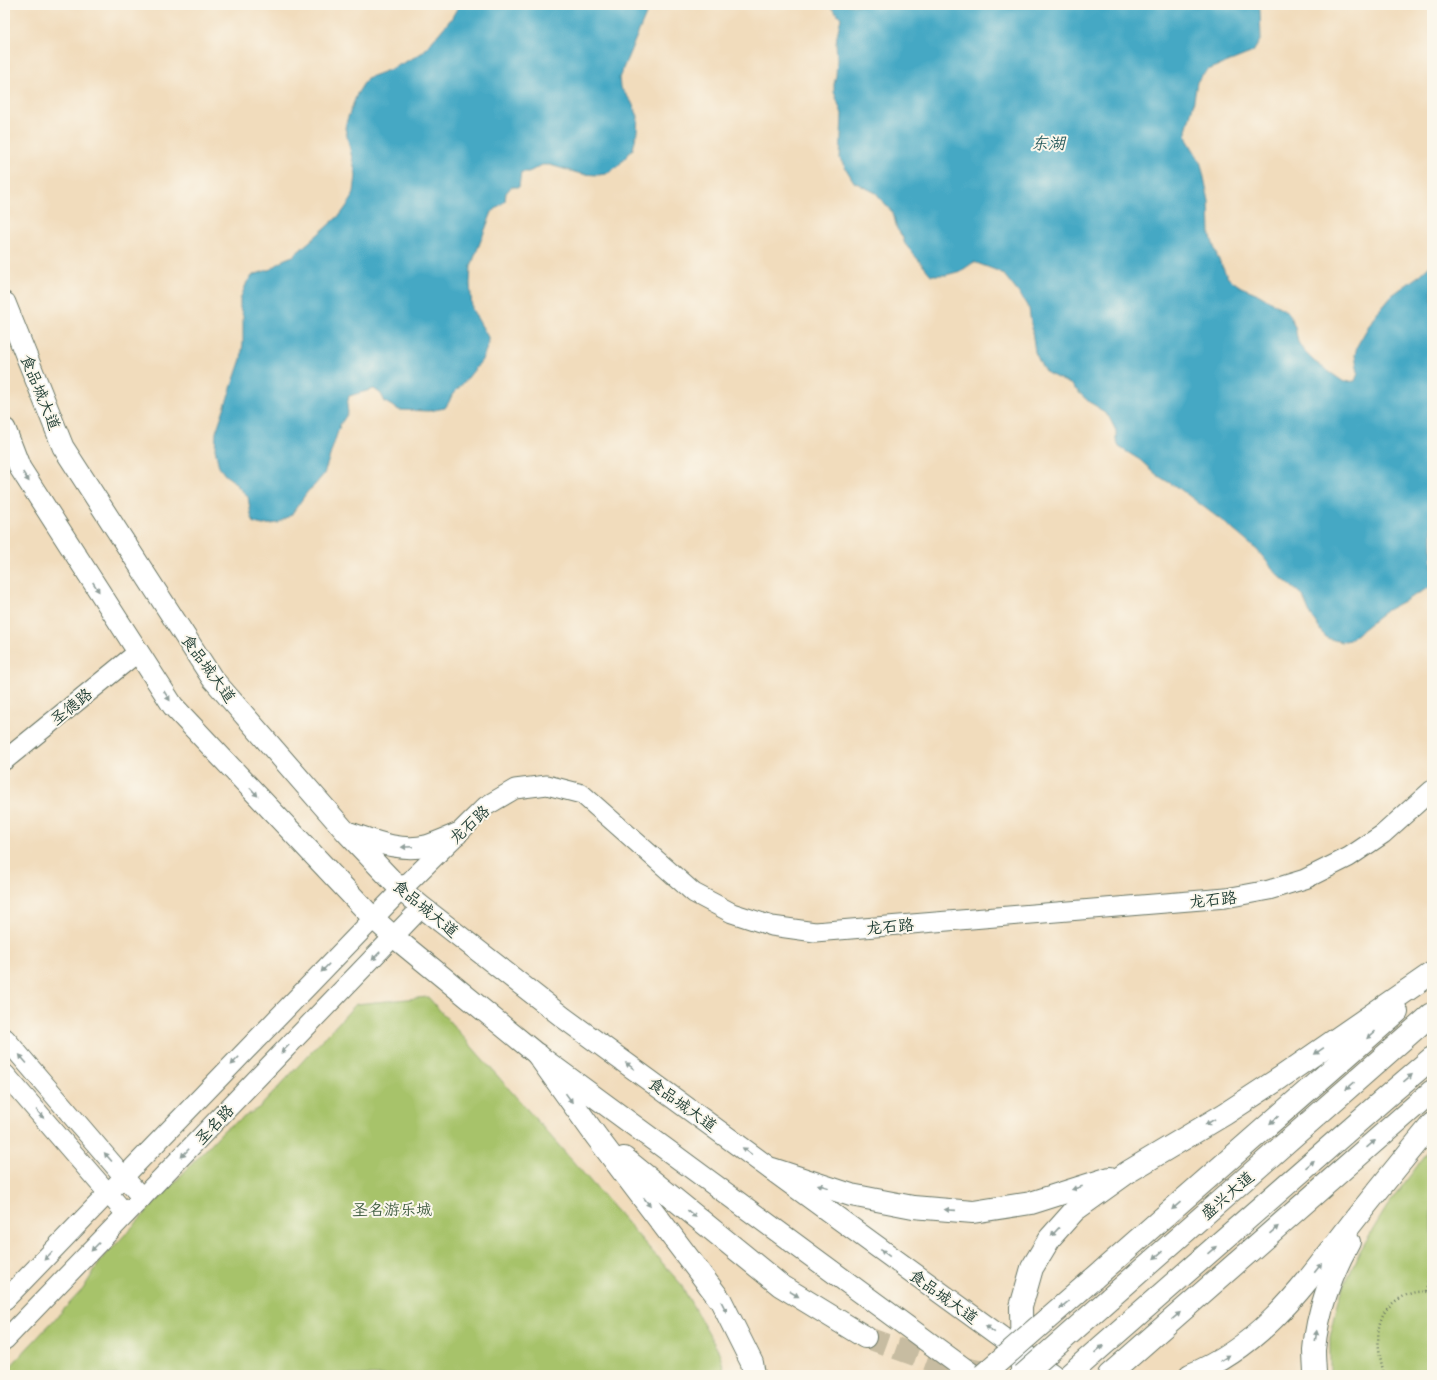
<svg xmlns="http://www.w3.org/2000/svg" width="1437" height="1380" viewBox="0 0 1437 1380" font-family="Caveat,'LXGW WenKai TC',sans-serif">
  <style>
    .green { fill: #a7c36a; stroke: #63804f }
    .water { fill: #44a8c4; stroke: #32727c }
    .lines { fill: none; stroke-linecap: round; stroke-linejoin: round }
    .highway-tunnel { stroke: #c7bca1; stroke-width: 22; stroke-dasharray: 22 11; stroke-linecap: butt }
    .secondary-casing { stroke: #687564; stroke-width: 21 }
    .primary-casing { stroke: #687564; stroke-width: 23 }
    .highway-casing { stroke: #687564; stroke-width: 24 }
    .path { stroke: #687564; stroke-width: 2.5; stroke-dasharray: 1 3; stroke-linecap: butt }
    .secondary { stroke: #fff; stroke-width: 19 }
    .primary { stroke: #fff; stroke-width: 21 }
    .highway { stroke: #fff; stroke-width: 22 }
    .highway-bridge-casing { stroke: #687564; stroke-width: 24; stroke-linecap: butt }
    .highway-bridge { stroke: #fff; stroke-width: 22 }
    .oneway { fill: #8f9e9a }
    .labels { text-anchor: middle; stroke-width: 4; stroke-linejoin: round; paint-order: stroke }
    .street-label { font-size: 16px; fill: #1f3d34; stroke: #fbf7ec }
    .park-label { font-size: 16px; fill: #415e42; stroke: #fbf7ec }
    .water-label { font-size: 17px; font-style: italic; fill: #2a5d5f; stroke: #fbf7ec }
  </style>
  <rect width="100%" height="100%" fill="#fbf7ec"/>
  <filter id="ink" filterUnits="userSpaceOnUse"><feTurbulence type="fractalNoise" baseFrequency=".025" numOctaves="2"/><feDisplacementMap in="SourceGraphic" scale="8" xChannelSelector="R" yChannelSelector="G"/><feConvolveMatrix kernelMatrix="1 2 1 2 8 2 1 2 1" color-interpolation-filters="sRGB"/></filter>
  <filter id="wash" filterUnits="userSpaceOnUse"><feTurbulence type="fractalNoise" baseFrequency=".012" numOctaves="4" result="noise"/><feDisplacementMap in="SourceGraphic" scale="16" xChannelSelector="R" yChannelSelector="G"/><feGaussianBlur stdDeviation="0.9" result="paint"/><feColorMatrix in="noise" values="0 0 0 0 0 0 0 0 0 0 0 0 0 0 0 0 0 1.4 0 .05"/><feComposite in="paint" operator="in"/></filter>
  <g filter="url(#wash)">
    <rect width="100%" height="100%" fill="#f1dcbc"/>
    <g class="green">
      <path d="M428,997L680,1283L720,1354L725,1375H5V1372L83,1289L101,1260L225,1129L260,1107L356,1004Z"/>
      <path d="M1432,1146V1375H1330V1337L1340,1296L1357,1256L1386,1208Z"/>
    </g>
    <g class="water">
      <path d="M459,5H650L619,78L620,87L631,101L638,116L637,132L633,149L618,166L606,174L598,175L581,174L550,165H542L529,172H521L519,187H511L506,193L505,201L492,212L471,266L470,283L472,309L488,337V345L482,360L467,379L452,395L449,402L445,408L429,411L399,410L385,402L381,394L374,389L349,396L347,405L348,413L340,425L324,474L314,486L308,491L291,515L278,523L263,525L254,523L251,515L248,497L232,480L225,475L219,467L215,449L216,432L241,359L243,342V316L240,308V299L247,282L253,275L271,269L285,259L293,256L341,214L351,200L354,192L356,175L345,128L347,120L357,94L367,78L391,69L415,57L423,52L451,19Z"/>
      <path d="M829,5H1259L1260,11L1261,39L1253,52L1208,70L1202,75L1197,82L1193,106L1186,130L1187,139L1200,161L1202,168L1209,201L1210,234L1217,256L1228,278L1241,287L1256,293L1288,312L1295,327L1298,342L1303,350L1315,362L1344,382L1355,381L1358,373L1355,355L1357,346L1375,315L1392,295L1420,275L1432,264V586L1387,610L1349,640L1341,642L1327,638L1322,633L1309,612L1303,596L1278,575L1257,550L1225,523L1180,489L1158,476L1140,460L1119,447L1116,440V431L1109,417L1096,406L1089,402L1070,384L1047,373L1042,367L1035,352L1029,309L1021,296L1005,276L998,271L974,262L961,271L946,275H931L905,244L902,236L897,229L893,213L876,193L854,182L840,159L842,114L834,92V84L836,76L837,59L836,43L837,35L841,18Z"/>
    </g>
  </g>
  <g filter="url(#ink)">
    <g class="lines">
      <path class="highway-tunnel" d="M865,1337L937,1363L1001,1375"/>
      <g class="secondary-casing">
        <g id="secondary">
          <path d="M5,760L138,652"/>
          <path d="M5,1038L142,1198"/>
          <path d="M5,1074L126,1214"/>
          <path d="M5,1300L401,890L486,806L515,789L547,785L582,794L694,893L732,913L772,926L815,932L1226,898L1269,890L1305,879L1349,857L1383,834L1432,790"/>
          <path d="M5,1340L422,907"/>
        </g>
      </g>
      <g class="primary-casing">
        <g id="primary">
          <path d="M5,303L63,447L212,678L346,832L401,890L422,907L564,1018L1053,1375"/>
          <path d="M5,429L20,468L173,706L373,918L394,937L538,1055L973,1375"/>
          <path d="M350,833C374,841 400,852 426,846C436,843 447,838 457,834"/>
        </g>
      </g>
      <g class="highway-casing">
        <g id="highway">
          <path d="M538,1055L596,1136L721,1301L752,1363L754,1375"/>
          <path d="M624,1158L780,1285L865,1337"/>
          <path d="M772,1169L851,1195L913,1207L973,1212L1031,1203L1110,1178"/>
          <path d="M1093,1279L1397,1012"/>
          <path d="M1110,1298L1432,1014"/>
          <path d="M1022,1375L1021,1307L1032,1268L1050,1238L1075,1210L1128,1172L1225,1114L1280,1078L1432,973"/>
          <path d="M1069,1375L1392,1092L1432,1058"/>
          <path d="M1109,1375L1432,1091"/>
          <path d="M1190,1375C1264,1345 1305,1284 1352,1223C1378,1190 1405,1157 1432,1124"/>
          <path d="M1315,1375C1315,1367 1314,1358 1314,1350C1317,1313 1331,1274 1349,1242"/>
        </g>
      </g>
      <g class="path">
        <path d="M1426,1291L1432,1259"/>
        <path d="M1384,1375C1378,1348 1370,1315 1399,1299C1410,1292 1420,1290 1432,1293"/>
      </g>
      <use href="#secondary" class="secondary"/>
      <use href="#primary" class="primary"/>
      <use href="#highway" class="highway"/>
      <g class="highway-bridge-casing">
        <g id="highway-bridge">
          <path d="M983,1375L1093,1279"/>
          <path d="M1023,1375L1110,1298"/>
        </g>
      </g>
      <use href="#highway-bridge" class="highway-bridge"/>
    </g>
    <defs><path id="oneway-solid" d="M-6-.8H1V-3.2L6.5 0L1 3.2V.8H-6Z"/></defs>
    <g class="oneway">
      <use href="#oneway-solid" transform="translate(26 477) rotate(57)"/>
      <use href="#oneway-solid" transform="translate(96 587) rotate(57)"/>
      <use href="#oneway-solid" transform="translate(167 696) rotate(57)"/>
      <use href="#oneway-solid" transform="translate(254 792) rotate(47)"/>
      <use href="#oneway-solid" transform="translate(407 847) rotate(178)"/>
      <use href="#oneway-solid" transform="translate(376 956) rotate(134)"/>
      <use href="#oneway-solid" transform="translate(325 968) rotate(134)"/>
      <use href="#oneway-solid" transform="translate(1371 1035) rotate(139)"/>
      <use href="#oneway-solid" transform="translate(285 1049) rotate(134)"/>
      <use href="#oneway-solid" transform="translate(1319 1051) rotate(145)"/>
      <use href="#oneway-solid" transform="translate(23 1059) rotate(-131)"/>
      <use href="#oneway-solid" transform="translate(235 1061) rotate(134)"/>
      <use href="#oneway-solid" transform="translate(630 1066) rotate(-144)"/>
      <use href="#oneway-solid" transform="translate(1408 1078) rotate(-40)"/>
      <use href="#oneway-solid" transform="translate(1350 1086) rotate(139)"/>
      <use href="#oneway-solid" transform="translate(569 1098) rotate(54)"/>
      <use href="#oneway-solid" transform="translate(40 1114) rotate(49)"/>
      <use href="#oneway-solid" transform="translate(1274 1120) rotate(139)"/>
      <use href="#oneway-solid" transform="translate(1210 1122) rotate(149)"/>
      <use href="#oneway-solid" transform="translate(1371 1144) rotate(-41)"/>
      <use href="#oneway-solid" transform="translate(747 1151) rotate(-144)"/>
      <use href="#oneway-solid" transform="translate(185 1153) rotate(134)"/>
      <use href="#oneway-solid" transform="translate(108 1157) rotate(-131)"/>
      <use href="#oneway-solid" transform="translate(1310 1164) rotate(-41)"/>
      <use href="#oneway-solid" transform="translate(823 1186) rotate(-162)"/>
      <use href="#oneway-solid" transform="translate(1077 1188) rotate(162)"/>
      <use href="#oneway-solid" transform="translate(647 1202) rotate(53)"/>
      <use href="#oneway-solid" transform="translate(1176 1206) rotate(139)"/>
      <use href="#oneway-solid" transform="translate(950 1210) rotate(-176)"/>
      <use href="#oneway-solid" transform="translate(692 1214) rotate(39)"/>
      <use href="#oneway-solid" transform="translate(1274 1230) rotate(-41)"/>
      <use href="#oneway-solid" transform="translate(1055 1232) rotate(133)"/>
      <use href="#oneway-solid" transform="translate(95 1247) rotate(134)"/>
      <use href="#oneway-solid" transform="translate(1212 1250) rotate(-41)"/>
      <use href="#oneway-solid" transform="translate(885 1253) rotate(-144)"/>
      <use href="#oneway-solid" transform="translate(1158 1255) rotate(139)"/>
      <use href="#oneway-solid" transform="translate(48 1256) rotate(134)"/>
      <use href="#oneway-solid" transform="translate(1318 1268) rotate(-52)"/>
      <use href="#oneway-solid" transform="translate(794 1294) rotate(31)"/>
      <use href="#oneway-solid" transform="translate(1064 1305) rotate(139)"/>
      <use href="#oneway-solid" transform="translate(724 1307) rotate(63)"/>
      <use href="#oneway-solid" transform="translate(1176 1316) rotate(-41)"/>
      <use href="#oneway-solid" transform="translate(990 1329) rotate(-144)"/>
      <use href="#oneway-solid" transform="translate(1316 1336) rotate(-82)"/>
      <use href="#oneway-solid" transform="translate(1099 1349) rotate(-41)"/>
      <use href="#oneway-solid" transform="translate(1225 1358) rotate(-32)"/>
    </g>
  </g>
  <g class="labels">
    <g class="street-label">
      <text transform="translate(41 392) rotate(68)" y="6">食品城大道</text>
      <text transform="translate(209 668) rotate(54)" y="6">食品城大道</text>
      <text transform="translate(71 706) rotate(-39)" y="6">圣德路</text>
      <text transform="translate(469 824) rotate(-43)" y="6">龙石路</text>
      <text transform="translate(1213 899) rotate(-6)" y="6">龙石路</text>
      <text transform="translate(426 908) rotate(40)" y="6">食品城大道</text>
      <text transform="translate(890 926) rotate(-5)" y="6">龙石路</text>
      <text transform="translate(683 1104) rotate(36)" y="6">食品城大道</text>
      <text transform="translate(214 1124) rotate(-46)" y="6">圣名路</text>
      <text transform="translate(1227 1195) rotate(-41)" y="6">盛兴大道</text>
      <text transform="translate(944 1296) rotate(36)" y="6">食品城大道</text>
    </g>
    <g class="park-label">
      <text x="392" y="1215">圣名游乐城</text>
    </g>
    <g class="water-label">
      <text x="1048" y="149">东湖</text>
    </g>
  </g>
  <rect width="1437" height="1380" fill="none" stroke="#fbf7ec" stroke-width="20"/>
</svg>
